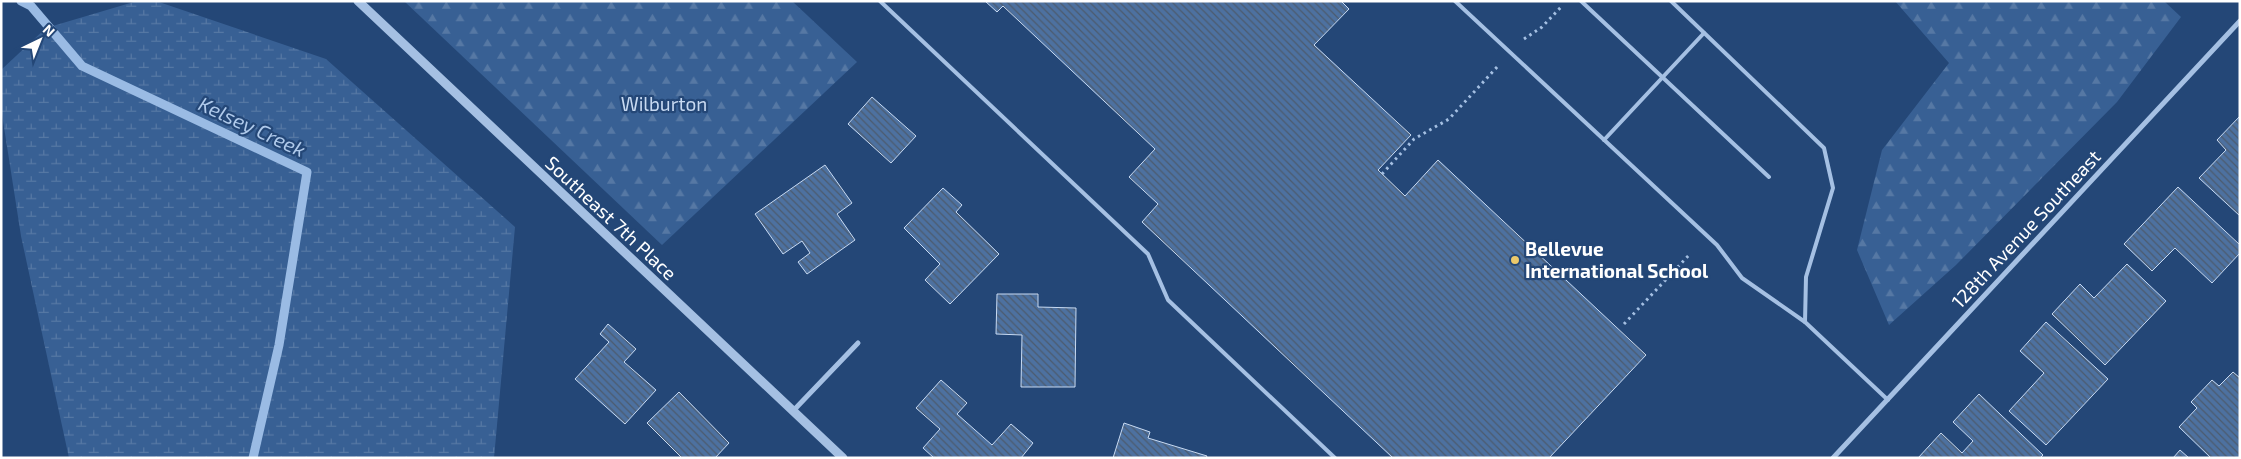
<svg xmlns="http://www.w3.org/2000/svg" width="2241" height="459" viewBox="0 0 2241 459" font-family="'Exo 2',sans-serif">
  <style>
    .forest { fill: url(#forest-firs) }
    .wetland { fill: url(#wetland-marsh) }
    .lines { fill: none; stroke-linecap: round; stroke-linejoin: round }
    .stream { stroke: #9abbe4; stroke-width: 9 }
    .building { fill: url(#building-back-hatch); stroke: #c8daf2 }
    .path { stroke: #a5c0e3; stroke-width: 3; stroke-dasharray: 2.5 4; stroke-linecap: butt }
    .service { stroke: #a5c0e3; stroke-width: 4 }
    .minor { stroke: #a5c0e3; stroke-width: 5 }
    .tertiary { stroke: #a5c0e3; stroke-width: 9 }
    .poi-dot { fill: #ecc96a; stroke: #244777; stroke-width: 2 }
    .labels { text-anchor: middle; stroke-width: 4.5; stroke-linejoin: round; paint-order: stroke }
    .park-label { font-size: 19px; fill: #c8daf2; stroke: #244777 }
    .street-label { font-size: 19px; fill: #fff; stroke: #244777 }
    .poi-label { font-size: 19px; font-weight: bold; fill: #fff; stroke: #244777; text-anchor: start }
    .water-label { font-size: 20px; font-style: italic; fill: #b0caeb; stroke: #244777 }
  </style>
  <defs>
    <pattern id="forest-firs" width="22" height="20" patternUnits="userSpaceOnUse" patternTransform="scale(1.25)"><rect width="22" height="20" fill="#386094"/><path d="M5 1l3.5 6h-7zM16 11l3.5 6h-7z" fill="#5678a4"/></pattern>
    <pattern id="wetland-marsh" width="20" height="14" patternUnits="userSpaceOnUse" patternTransform="scale(1.25)"><rect width="20" height="14" fill="#386094"/><path d="M1 5h8M5 5V1M11 12h8M15 12V8" fill="none" stroke="#5678a4"/></pattern>
    <pattern id="building-back-hatch" width="6" height="6" patternUnits="userSpaceOnUse" patternTransform="scale(1.25)"><rect width="6" height="6" fill="#4d71a0"/><path d="M-1 5l2 2M0 0l6 6M5-1l2 2" fill="none" stroke="#4c5b6e"/></pattern>
  </defs>
  <rect width="100%" height="100%" fill="#244777"/>
  <g class="forest">
    <path d="M404,1H792L857,62L662,245Z"/>
    <path d="M1895,1H2164L2181,17L2117,102L1956,265L1889,325L1857,250L1882,150L1949,63Z"/>
  </g>
  <path class="wetland" d="M137,1H156L326,59L515,227L494,458H69L21,236L1,108V70L46,28Z"/>
  <g class="lines">
    <path class="stream" d="M21,1L31,6L82,66L307,172L279,345L253,458"/>
  </g>
  <g class="building">
    <path d="M985,1H1341L1349,9L1314,45L1411,135L1378,170L1405,196L1438,160L1646,355L1549,458H1393L1142,222L1158,204L1129,177L1155,149L1003,6L997,12Z"/>
    <path d="M872,97L916,136L891,163L848,124Z"/>
    <path d="M2240,116V216L2199,178L2226,150L2217,140Z"/>
    <path d="M825,165L852,203L837,214L855,240L807,274L798,262L810,253L802,241L783,254L755,214Z"/>
    <path d="M2178,187L2240,245V253L2212,283L2175,248L2152,271L2124,244Z"/>
    <path d="M943,188L962,205L956,212L999,254L950,304L925,280L940,264L904,228Z"/>
    <path d="M2127,264L2166,301L2105,365L2052,314L2080,284L2094,298Z"/>
    <path d="M997,294H1038V307L1076,308L1075,387H1021L1022,335L996,334Z"/>
    <path d="M2046,322L2108,379L2046,445L2009,411L2044,373L2020,351Z"/>
    <path d="M608,324L636,349L624,362L656,390L625,424L575,379L609,342L600,334Z"/>
    <path d="M2233,372L2240,378V458H2211L2179,427L2197,408L2191,402L2212,380L2219,386Z"/>
    <path d="M941,380L967,403L957,414L992,445L1011,424L1033,443L1021,458H934L923,448L940,429L916,408Z"/>
    <path d="M679,392L729,443L715,458H682L647,423Z"/>
    <path d="M1979,394L2043,455L2040,458H1918L1941,433L1962,453L1973,441L1953,422Z"/>
    <path d="M1124,423L1150,432L1148,438L1207,456L1206,458H1113Z"/>
    <path d="M2180,450L2189,458H2173Z"/>
  </g>
  <g class="lines">
    <g class="path">
      <path d="M1524,39L1542,27L1562,6"/>
      <path d="M1382,174L1414,139L1449,119L1498,66"/>
      <path d="M1624,324L1690,254"/>
    </g>
    <g class="service">
      <path d="M880,1L1148,254L1168,300L1335,458"/>
      <path d="M1455,1L1717,245L1742,278L1805,322L1888,400"/>
      <path d="M1581,1L1769,177"/>
      <path d="M1671,1L1824,148L1833,188L1806,277L1805,322"/>
      <path d="M1604,140L1704,33"/>
    </g>
    <g class="minor">
      <path d="M793,411L858,343"/>
      <path d="M1833,458L2240,21"/>
    </g>
    <path class="tertiary" d="M358,1L843,458"/>
  </g>
  <circle class="poi-dot" cx="1515" cy="260" r="5"/>
  <g class="labels">
    <g class="park-label">
      <text x="664" y="111">Wilburton</text>
    </g>
    <g class="street-label">
      <text transform="translate(611 218) rotate(43)" y="7">Southeast 7th Place</text>
      <text transform="translate(2026 229) rotate(-47)" y="7">128th Avenue Southeast</text>
    </g>
    <g class="poi-label">
      <text x="1525" y="256">Bellevue<tspan x="1525" dy="22">International School</tspan></text>
    </g>
    <g class="water-label">
      <text transform="translate(252 127) rotate(25)" y="7">Kelsey Creek</text>
    </g>
  </g>
  <rect width="2241" height="459" fill="none" stroke="#ffffff" stroke-width="5"/>
  <g transform="translate(40 40) rotate(43)" stroke="#244777" stroke-width="4" paint-order="stroke">
  <path d="M0-4L9 19L0 12L-9 19Z" fill="#ffffff"/>
  <text y="-8" font-size="14" font-weight="bold" text-anchor="middle" fill="#ffffff">N</text>
  </g>
</svg>
